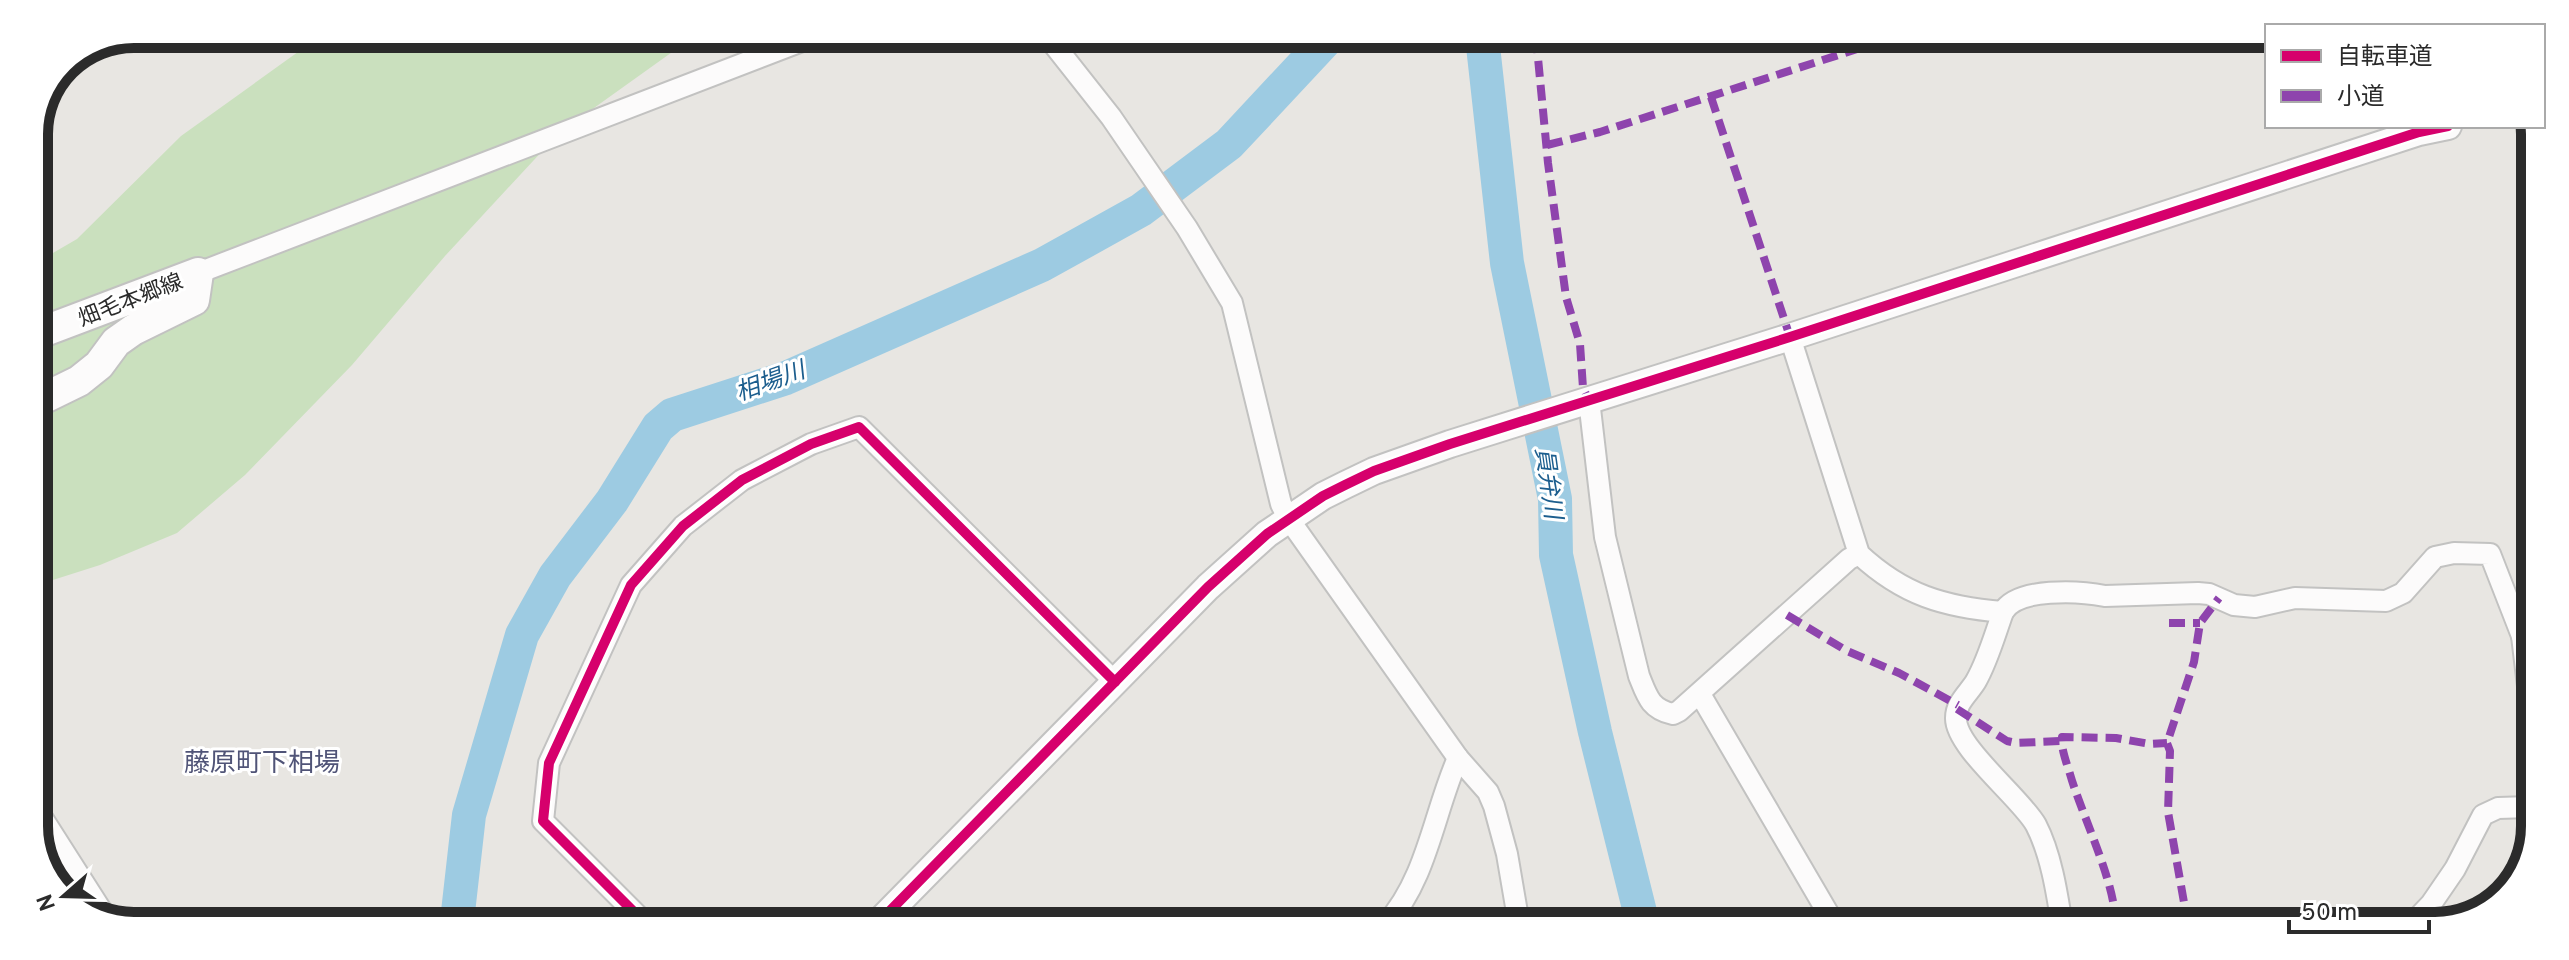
<svg xmlns="http://www.w3.org/2000/svg" width="2569" height="960" viewBox="0 0 2569 960" font-family="Overpass,'Noto Sans JP',sans-serif">
  <style>
    .green { fill: #cae0be }
    .lines { fill: none; stroke-linecap: round; stroke-linejoin: round }
    .river { stroke: #9dcbe2; stroke-width: 34 }
    .minor-casing { stroke: #c2c2c1; stroke-width: 24 }
    .tertiary-casing { stroke: #c2c2c1; stroke-width: 30 }
    .secondary-casing { stroke: #c2c2c1; stroke-width: 34 }
    .minor { stroke: #fcfbfb; stroke-width: 20 }
    .tertiary { stroke: #fcfbfb; stroke-width: 26 }
    .secondary { stroke: #fcfbfb; stroke-width: 30 }
    .quiet { stroke: #8e44ad; stroke-width: 8; stroke-dasharray: 16 8; stroke-linecap: butt }
    .cycleway-casing { stroke: #fff; stroke-width: 15 }
    .cycleway { stroke: #d6006c; stroke-width: 10 }
    .labels { text-anchor: middle; stroke-width: 6; stroke-linejoin: round; paint-order: stroke }
    .street-label { font-size: 22px; fill: #2b2b2b; stroke: #fff }
    .water-label { font-size: 24px; font-style: italic; fill: #1c5e8e; stroke: #fff }
    .quarter-label { font-size: 26px; fill: #505477; stroke: #fff }
    .rim { fill: none; stroke: #2b2b2b; stroke-width: 10 }
  </style>
  <rect width="100%" height="100%" fill="#e8e6e2"/>
  <path class="green" d="M323,34L696,35L559,133L445,256L352,365L245,475L177,533L100,565L34,586V264L77,239L181,136Z"/>
  <g class="lines">
    <g class="river">
      <path d="M1482,37L1507,263L1555,499L1556,555L1595,732L1643,924"/>
      <path d="M457,921L469,815L522,635L555,576L612,501L658,427L672,415L786,378L1042,265L1141,210L1229,144L1329,37"/>
    </g>
    <g class="minor-casing">
      <g id="minor">
        <path d="M1047,36L1111,117L1187,228L1232,303L1281,504L1288,518L1458,758L1488,792L1494,806L1507,854L1519,924"/>
        <path d="M198,273L815,36"/>
        <path d="M1790,337L1859,554C1903,595 1944,607 2003,612C1995,634 1988,660 1976,681C1969,693 1956,702 1956,718C1955,747 2022,799 2036,825C2051,854 2057,893 2062,925"/>
        <path d="M1589,400L1605,537L1639,676C1647,696 1650,709 1673,714L1679,711L1849,559L1859,554"/>
        <path d="M2003,612C2017,587 2080,591 2105,596L2198,593L2209,594L2234,605L2255,607L2295,598L2386,601L2403,593L2435,557L2454,553L2490,554L2522,636"/>
        <path d="M2531,687L2528,686L2522,636L2531,632"/>
        <path d="M1700,694L1835,925"/>
        <path d="M34,805L108,921"/>
        <path d="M644,922L543,821L549,763L631,585L683,526L742,480L811,444L859,427L1115,682"/>
        <path d="M1386,924C1427,879 1434,812 1458,758"/>
        <path d="M2410,926L2431,904L2455,869L2483,815L2498,808L2530,807"/>
      </g>
    </g>
    <g class="tertiary-casing">
      <path id="tertiary" d="M879,922L1208,587L1267,534L1323,496L1345,485L1374,471L1450,444L1790,337L2419,132L2448,126"/>
    </g>
    <g class="secondary-casing">
      <path id="secondary" d="M34,335L198,273L194,300L133,330L116,342L99,365L79,381L34,403"/>
    </g>
    <use href="#minor" class="minor"/>
    <use href="#tertiary" class="tertiary"/>
    <use href="#secondary" class="secondary"/>
    <g class="quiet">
      <path d="M1536,37L1548,163L1566,297L1580,344L1583,388L1589,400"/>
      <path d="M1711,97L1790,337"/>
      <path d="M1547,145L1600,132L1891,38"/>
      <path d="M1787,615L1847,651L1899,673L1958,705"/>
      <path d="M2169,623H2200"/>
      <path d="M1957,709L2007,741L2016,743L2062,741"/>
      <path d="M2115,925C2118,888 2081,813 2070,774C2066,761 2061,749 2062,737L2116,738L2150,744L2167,743"/>
      <path d="M2188,925L2168,812L2170,751L2167,743L2194,662L2200,623L2219,598"/>
    </g>
    <g class="cycleway-casing">
      <g id="cycleway">
        <path d="M644,922L543,821L549,763L631,585L683,526L742,480L811,444L859,427L1115,682"/>
        <path d="M879,922L1208,587L1267,534L1323,496L1345,485L1374,471L1450,444L1790,337L2419,132L2448,126"/>
      </g>
    </g>
    <use href="#cycleway" class="cycleway"/>
  </g>
  <g class="labels">
    <g class="street-label">
      <text transform="translate(130 299) rotate(-21)" y="8">畑毛本郷線</text>
    </g>
    <g class="water-label">
      <text transform="translate(770 381) rotate(-20)" y="8">相場川</text>
      <text transform="translate(1549 483) rotate(82)" y="8">員弁川</text>
    </g>
    <g class="quarter-label">
      <text x="262" y="771">藤原町下相場</text>
    </g>
  </g>
  <path d="M0 0H2569V960H0ZM134 48H2435A86 86 0 0 1 2521 134V826A86 86 0 0 1 2435 912H134A86 86 0 0 1 48 826V134A86 86 0 0 1 134 48Z" fill="#fff" fill-rule="evenodd"/>
  <path class="rim" d="M134 48H2435A86 86 0 0 1 2521 134V826A86 86 0 0 1 2435 912H134A86 86 0 0 1 48 826V134A86 86 0 0 1 134 48Z"/>
  <rect x="2265" y="24" width="280" height="104" fill="#ffffff" stroke="#aaaaaa" stroke-width="2"/>
  <rect x="2281" y="50" width="40" height="12" fill="#d6006c" stroke="#aaaaaa" stroke-width="2"/>
  <text x="2337" y="64" font-size="24" fill="#2b2b2b">自転車道</text>
  <rect x="2281" y="90" width="40" height="12" fill="#8e44ad" stroke="#aaaaaa" stroke-width="2"/>
  <text x="2337" y="104" font-size="24" fill="#2b2b2b">小道</text>
  <g transform="translate(64 896) rotate(250)" stroke="#ffffff" stroke-width="6" paint-order="stroke">
  <path d="M0-6L14 30L0 20L-14 30Z" fill="#2b2b2b"/>
  <text y="-12" font-size="22" font-weight="bold" text-anchor="middle" fill="#2b2b2b">N</text>
  </g>
  <path d="M2289 920v12h140v-12" fill="none" stroke="#2b2b2b" stroke-width="4"/>
  <text x="2301" y="920" font-size="24" fill="#2b2b2b" stroke="#ffffff" stroke-width="6" paint-order="stroke">50 m</text>
</svg>
